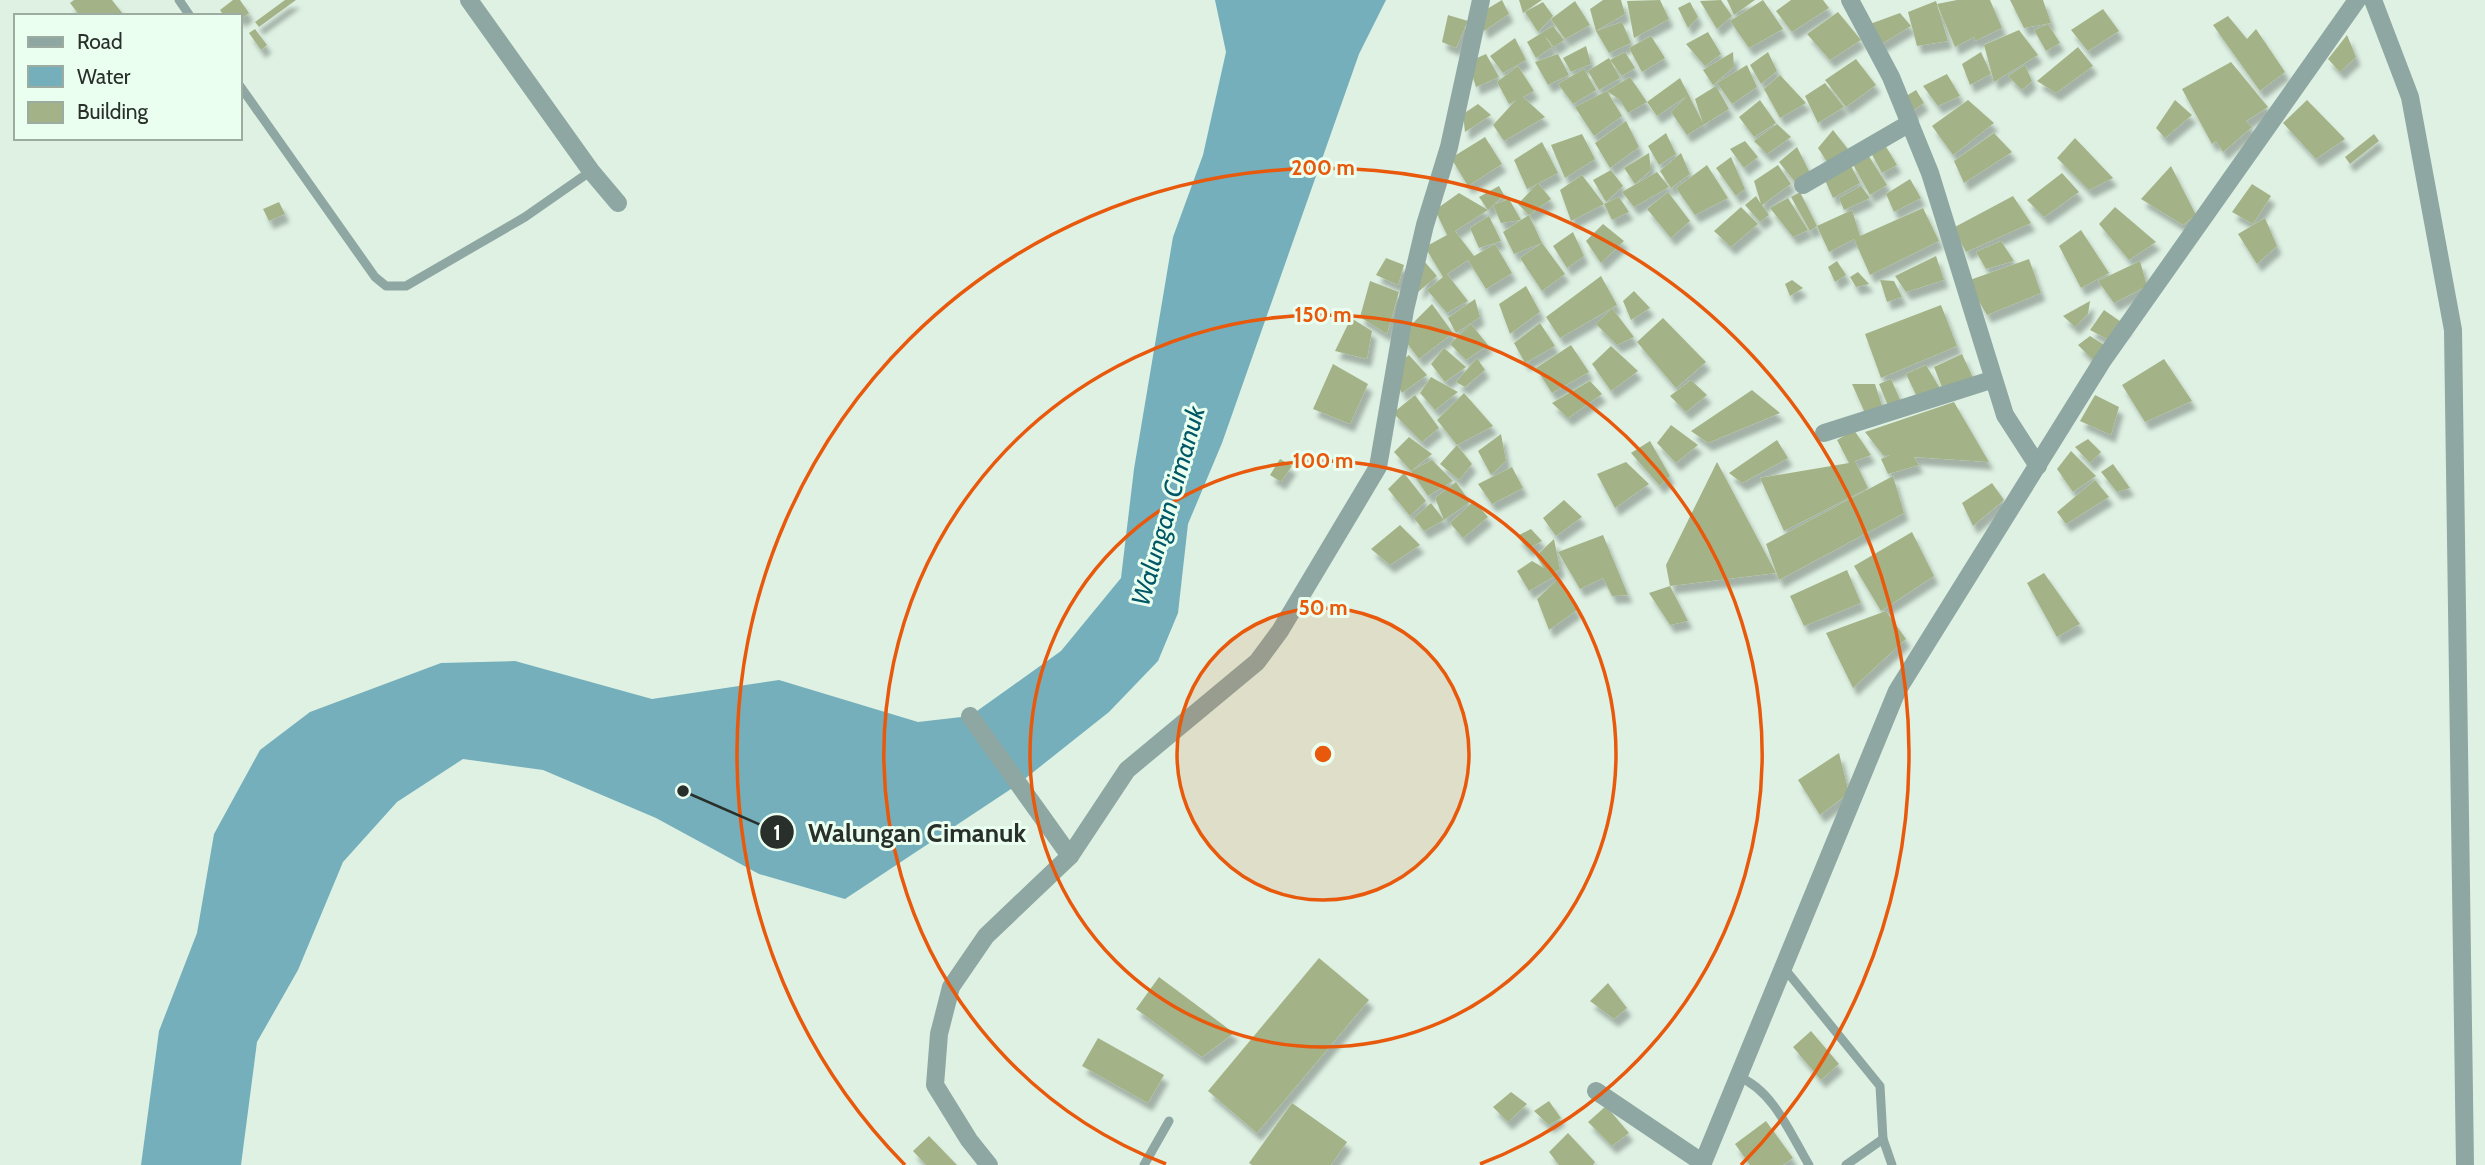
<svg xmlns="http://www.w3.org/2000/svg" width="2485" height="1165" viewBox="0 0 2485 1165" font-family="Cabin,sans-serif">
  <style>
    .water { fill: #75afbb }
    .building { fill: #a4b387; filter: url(#shadow) }
    .lines { fill: none; stroke-linecap: round; stroke-linejoin: round }
    .service { stroke: #8ea7a2; stroke-width: 9 }
    .minor { stroke: #8ea7a2; stroke-width: 18 }
    .ring { fill: none; stroke: #e8590c; stroke-width: 3.5 }
    .labels { text-anchor: middle; stroke-width: 6; stroke-linejoin: round; paint-order: stroke }
    .water-label { font-size: 26px; font-style: italic; fill: #005765; stroke: #ebfff0 }
    .centre { fill: #e8590c; stroke: #ebfff0; stroke-width: 3.5 }
    .ring-label { font-size: 21px; text-anchor: middle; font-weight: bold; fill: #e8590c; stroke: #ebfff0; stroke-width: 6; stroke-linejoin: round; paint-order: stroke }
    .leader { fill: none; stroke: #29302b; stroke-width: 2.5 }
    .callout-dot { fill: #29302b; stroke: #ebfff0; stroke-width: 2.5 }
    .mark-label { font-size: 21px; text-anchor: middle; font-weight: bold; fill: #fff }
    .callout-label { font-size: 26px; text-anchor: middle; font-weight: bold; fill: #29302b; stroke: #ebfff0; stroke-width: 6; stroke-linejoin: round; paint-order: stroke }
  </style>
  <defs>
    <filter id="shadow"><feDropShadow dx="4.5" dy="8" stdDeviation="2" flood-color="#0004"/></filter>
  </defs>
  <rect width="100%" height="100%" fill="#def1e3"/>
  <path class="water" d="M1215,0H1386L1359,54L1222,443L1188,524L1178,613L1158,661L1109,712L1017,785L845,899L759,874L656,818L543,770L463,759L397,802L343,862L298,970L257,1042L241,1165H141L159,1031L197,933L214,834L260,750L310,712L441,663L515,661L652,699L779,680L918,722L970,716L1061,651L1121,578L1134,469L1173,237L1203,155L1226,52Z"/>
  <g class="building">
    <path d="M74,0H112L123,14L80,16L70,3Z"/>
    <path d="M233,0H240L249,13L240,20V16H224L220,10Z"/>
    <path d="M285,0H296L259,27L255,22Z"/>
    <path d="M1502,0L1509,14L1484,31L1477,15Z"/>
    <path d="M1519,0H1542L1523,13Z"/>
    <path d="M1603,0H1621L1625,14L1596,31L1622,22L1631,43L1609,53L1596,31L1590,9Z"/>
    <path d="M1660,0L1669,19L1634,38L1627,1Z"/>
    <path d="M1721,0L1732,16L1717,29L1700,1Z"/>
    <path d="M1727,0H1755L1734,15Z"/>
    <path d="M1763,0L1783,29L1749,48L1730,21Z"/>
    <path d="M1791,0H1823L1829,8L1792,32L1776,11Z"/>
    <path d="M1957,0H1990L2002,28L1975,41L1974,37L1955,47L1937,4Z"/>
    <path d="M2010,0H2043L2051,23L2024,28Z"/>
    <path d="M1575,1L1590,25L1565,39L1551,19Z"/>
    <path d="M1936,1L1948,41L1917,46L1908,12Z"/>
    <path d="M1543,2L1553,16L1538,32L1525,12Z"/>
    <path d="M1690,2L1698,17L1688,28L1678,8Z"/>
    <path d="M2103,9L2119,31L2088,51L2071,30Z"/>
    <path d="M1838,12L1861,40L1830,60L1807,34Z"/>
    <path d="M1900,13L1911,26L1880,45L1870,24Z"/>
    <path d="M1448,15L1468,21L1456,48L1442,42Z"/>
    <path d="M2228,16L2247,39L2256,29L2285,72L2260,91L2213,25Z"/>
    <path d="M2048,24L2060,43L2046,51L2034,30Z"/>
    <path d="M1553,26L1564,40L1554,47L1545,36L1552,47L1536,58L1527,42Z"/>
    <path d="M255,29L267,45L261,50L249,33Z"/>
    <path d="M2019,30L2038,55L1994,82L1984,45Z"/>
    <path d="M1708,32L1721,54L1705,66L1686,44Z"/>
    <path d="M2347,35L2356,57L2340,72L2328,59Z"/>
    <path d="M1651,36L1665,58L1642,72L1629,48Z"/>
    <path d="M1515,38L1526,60L1503,73L1490,56Z"/>
    <path d="M1586,46L1591,64L1571,72L1563,58Z"/>
    <path d="M2078,47L2093,66L2056,93L2037,81Z"/>
    <path d="M1625,52L1635,68L1622,76L1610,60Z"/>
    <path d="M1733,52L1734,67L1713,85L1703,70Z"/>
    <path d="M1768,52L1777,71L1761,84L1750,65Z"/>
    <path d="M1981,52L1991,74L1970,85L1962,64Z"/>
    <path d="M1486,54L1499,77L1476,87L1468,62Z"/>
    <path d="M1558,54L1569,75L1548,85L1535,62Z"/>
    <path d="M1609,58L1620,78L1599,90L1588,71Z"/>
    <path d="M1856,59L1876,85L1846,107L1825,80Z"/>
    <path d="M2231,62L2268,107L2246,121L2252,127L2223,152L2216,141L2212,144L2182,89Z"/>
    <path d="M1747,65L1757,87L1732,104L1717,83Z"/>
    <path d="M2025,65L2032,81L2022,90L2008,76Z"/>
    <path d="M1518,66L1534,91L1523,97L1545,117L1504,141L1493,125L1516,100L1509,104L1497,82Z"/>
    <path d="M1584,69L1596,90L1573,104L1558,84Z"/>
    <path d="M1947,74L1960,96L1938,106L1923,86Z"/>
    <path d="M1780,75L1806,103L1780,118L1764,89Z"/>
    <path d="M1630,77L1647,102L1628,113L1620,100L1607,91Z"/>
    <path d="M1680,78L1703,123L1695,99L1716,86L1729,109L1687,135L1671,112L1687,96L1657,116L1647,102Z"/>
    <path d="M1825,83L1844,107L1818,123L1805,96Z"/>
    <path d="M1916,90L1924,103L1910,113L1903,98Z"/>
    <path d="M1607,91L1622,116L1594,136L1575,107Z"/>
    <path d="M1760,100L1776,123L1754,137L1739,117Z"/>
    <path d="M1968,100L1994,123L1953,155L1932,126Z"/>
    <path d="M2175,100L2192,115L2165,138L2156,128Z"/>
    <path d="M2307,100L2345,139L2316,159L2283,123Z"/>
    <path d="M1478,104L1491,115L1465,132L1463,114Z"/>
    <path d="M1626,121L1639,147L1610,168L1595,143Z"/>
    <path d="M1777,124L1791,137L1767,154L1754,141Z"/>
    <path d="M1833,130L1851,153L1831,168L1818,148Z"/>
    <path d="M1666,133L1676,154L1659,165L1648,146Z"/>
    <path d="M1994,133L2012,152L1964,183L1954,161Z"/>
    <path d="M1582,134L1595,159L1565,178L1551,145Z"/>
    <path d="M2374,134L2379,141L2350,164L2345,157Z"/>
    <path d="M1485,137L1502,164L1468,186L1451,158Z"/>
    <path d="M2075,138L2113,178L2089,190L2057,158Z"/>
    <path d="M1745,141L1758,157L1744,168L1730,149Z"/>
    <path d="M1542,142L1558,173L1527,189L1514,160Z"/>
    <path d="M1885,145L1897,165L1882,173L1870,151Z"/>
    <path d="M1797,147L1811,175L1795,182L1779,162Z"/>
    <path d="M1649,153L1651,170L1635,184L1624,168Z"/>
    <path d="M1681,153L1690,174L1671,188L1660,171Z"/>
    <path d="M1867,153L1887,185L1870,195L1851,161Z"/>
    <path d="M1731,157L1745,189L1736,196L1716,168Z"/>
    <path d="M1850,164L1860,183L1833,198L1824,178Z"/>
    <path d="M1707,165L1728,198L1695,215L1676,188Z"/>
    <path d="M1778,165L1791,184L1762,205L1769,215L1760,222L1745,205L1756,196L1761,204L1754,181Z"/>
    <path d="M2171,166L2196,215L2183,225L2141,199Z"/>
    <path d="M1611,170L1623,186L1606,202L1593,180Z"/>
    <path d="M1657,172L1669,187L1634,207L1622,192Z"/>
    <path d="M2062,173L2079,192L2044,217L2027,200Z"/>
    <path d="M1582,175L1604,204L1571,221L1560,190Z"/>
    <path d="M1910,179L1921,198L1894,212L1886,194Z"/>
    <path d="M1538,183L1551,199L1529,215L1518,204Z"/>
    <path d="M2252,184L2271,196L2253,224L2232,212Z"/>
    <path d="M1499,186L1504,195L1493,205L1509,199L1521,220L1529,215L1542,243L1565,274L1542,291L1520,258L1542,243L1514,254L1503,232L1521,220L1501,223L1493,205L1488,210L1455,231L1474,256L1495,244L1512,273L1486,289L1468,260L1447,274L1468,301L1447,313L1427,290L1443,277L1425,247L1447,235L1435,210L1459,193L1488,210L1479,197Z"/>
    <path d="M1861,186L1870,198L1844,210L1839,198Z"/>
    <path d="M1668,192L1690,221L1671,238L1647,209Z"/>
    <path d="M1800,192L1817,226L1810,231L1791,197Z"/>
    <path d="M2013,196L2031,223L1966,252L1953,228Z"/>
    <path d="M1619,197L1629,212L1612,220L1604,204Z"/>
    <path d="M1788,198L1808,230L1793,237L1770,208Z"/>
    <path d="M279,202L285,214L269,221L263,209Z"/>
    <path d="M1741,207L1758,224L1731,247L1714,231Z"/>
    <path d="M2115,207L2156,242L2129,260L2099,224Z"/>
    <path d="M1923,208L1939,241L1870,275L1854,239L1829,252L1817,226L1852,210L1860,236Z"/>
    <path d="M1489,216L1501,241L1479,248L1470,228Z"/>
    <path d="M2265,218L2277,246L2257,264L2238,234Z"/>
    <path d="M1603,224L1624,241L1601,263L1586,241Z"/>
    <path d="M2081,230L2109,273L2081,288L2059,246Z"/>
    <path d="M1573,232L1584,256L1567,268L1553,246Z"/>
    <path d="M2001,241L2014,261L1986,269L1976,252Z"/>
    <path d="M1936,256L1944,280L1906,292L1895,276Z"/>
    <path d="M1386,258L1404,265L1398,285L1376,275Z"/>
    <path d="M2029,259L2041,293L1987,315L1967,281Z"/>
    <path d="M1424,261L1437,276L1418,292Z"/>
    <path d="M1837,261L1846,275L1835,282L1828,267Z"/>
    <path d="M2140,261L2147,286L2114,303L2098,281Z"/>
    <path d="M1858,272L1869,284L1856,287L1850,277Z"/>
    <path d="M1601,276L1617,305L1560,338L1546,317Z"/>
    <path d="M1792,280L1803,288L1790,296L1785,284Z"/>
    <path d="M1880,280L1894,281L1902,297L1887,302Z"/>
    <path d="M1370,281L1399,292L1387,334L1360,317Z"/>
    <path d="M1526,286L1540,312L1510,334L1499,304Z"/>
    <path d="M1634,291L1650,308L1631,320L1623,301Z"/>
    <path d="M1475,299L1480,317L1456,333L1448,318Z"/>
    <path d="M2090,301L2088,314L2075,327L2063,316Z"/>
    <path d="M1432,304L1453,333L1419,359L1401,335Z"/>
    <path d="M1941,305L1957,346L1881,378L1865,334Z"/>
    <path d="M1612,308L1634,337L1617,345L1596,324Z"/>
    <path d="M2104,310L2127,326L2107,339L2090,330Z"/>
    <path d="M1351,318L1372,331L1367,359L1335,351Z"/>
    <path d="M1663,318L1706,362L1676,388L1637,342Z"/>
    <path d="M1540,323L1555,346L1525,363L1514,343Z"/>
    <path d="M1471,324L1488,345L1466,360L1450,344Z"/>
    <path d="M2090,336L2106,346L2095,362L2078,345Z"/>
    <path d="M1571,345L1589,372L1552,393L1536,368Z"/>
    <path d="M1611,346L1638,371L1611,391L1592,364Z"/>
    <path d="M1444,348L1466,367L1445,382L1431,364Z"/>
    <path d="M1962,354L1974,380L1944,392L1934,367Z"/>
    <path d="M1409,355L1427,375L1402,393L1390,369Z"/>
    <path d="M1477,358L1485,370L1465,387L1456,382Z"/>
    <path d="M2164,359L2192,401L2145,422L2122,385Z"/>
    <path d="M1333,364L1368,384L1350,424L1313,409Z"/>
    <path d="M1926,365L1941,390L1918,399L1906,374Z"/>
    <path d="M1431,377L1458,392L1435,410L1420,393Z"/>
    <path d="M1891,379L1901,402L1889,408L1879,384Z"/>
    <path d="M1691,380L1707,395L1686,412L1670,396Z"/>
    <path d="M1590,381L1602,394L1568,418L1552,403Z"/>
    <path d="M1852,384H1875L1883,409L1865,413Z"/>
    <path d="M1752,390L1780,413L1708,443L1691,431Z"/>
    <path d="M1464,393L1493,426L1457,445L1472,464L1459,480L1440,464L1457,445L1437,420Z"/>
    <path d="M1415,395L1439,428L1422,442L1393,413Z"/>
    <path d="M2095,395L2119,407L2111,435L2080,421Z"/>
    <path d="M1954,402L1989,462L1914,457L1919,465L1888,474L1881,459L1890,455H1883L1865,432Z"/>
    <path d="M1671,425L1698,445L1676,463L1657,443Z"/>
    <path d="M1854,430L1871,455L1855,461L1868,488L1784,531L1760,478L1849,463L1837,440Z"/>
    <path d="M1501,434L1506,461L1491,475L1478,451Z"/>
    <path d="M1409,437L1432,454L1411,471L1394,452Z"/>
    <path d="M2088,439L2101,452L2090,463L2075,447Z"/>
    <path d="M1777,440L1788,458L1742,483L1729,473Z"/>
    <path d="M1650,441L1670,476L1660,486L1631,453Z"/>
    <path d="M2071,451L2096,476L2073,492L2057,469Z"/>
    <path d="M1280,459L1292,466L1281,482L1270,475Z"/>
    <path d="M1432,460L1453,481L1428,496L1411,471Z"/>
    <path d="M1626,462L1649,484L1615,508L1597,474Z"/>
    <path d="M1717,462L1776,573L1670,586L1666,565Z"/>
    <path d="M2113,464L2130,488L2117,492L2101,472Z"/>
    <path d="M1512,467L1523,488L1492,504L1478,484Z"/>
    <path d="M1404,473L1426,501L1410,516L1388,489Z"/>
    <path d="M1893,476L1904,513L1779,580L1766,544Z"/>
    <path d="M2095,480L2109,497L2066,524L2057,512Z"/>
    <path d="M1456,482L1470,502L1444,520L1435,498Z"/>
    <path d="M1992,483L2004,500L1973,526L1962,503Z"/>
    <path d="M1564,500L1582,517L1556,536L1543,518Z"/>
    <path d="M1474,501L1488,517L1463,538L1450,523Z"/>
    <path d="M1431,503L1444,520L1424,531L1414,518Z"/>
    <path d="M1400,525L1420,545L1390,565L1371,549Z"/>
    <path d="M1531,529L1542,541L1528,549L1517,536Z"/>
    <path d="M1912,532L1934,576L1881,611L1854,566Z"/>
    <path d="M1603,535L1628,595L1612,596L1603,578L1580,589L1558,552Z"/>
    <path d="M1554,539L1560,569L1553,574L1555,576L1529,591L1517,571L1532,561L1544,568L1536,556Z"/>
    <path d="M1847,570L1861,603L1804,626L1790,596Z"/>
    <path d="M2044,573L2080,624L2057,637L2027,583Z"/>
    <path d="M1557,580L1577,610L1549,630L1537,599Z"/>
    <path d="M1670,586L1688,621L1670,625L1649,593Z"/>
    <path d="M1886,611L1906,639L1853,688L1826,633Z"/>
    <path d="M1839,753L1849,793L1820,815L1798,780Z"/>
    <path d="M1319,958L1369,1000L1257,1133L1208,1091Z"/>
    <path d="M1159,977L1234,1033L1202,1057L1136,1009Z"/>
    <path d="M1608,983L1627,1008L1614,1019L1590,1001Z"/>
    <path d="M1811,1031L1839,1064L1821,1080L1793,1047Z"/>
    <path d="M1098,1038L1164,1075L1148,1103L1082,1066Z"/>
    <path d="M1511,1092L1527,1104L1508,1122L1493,1107Z"/>
    <path d="M1549,1101L1561,1118L1549,1125L1534,1111Z"/>
    <path d="M1292,1103L1347,1142L1331,1165H1252L1249,1163Z"/>
    <path d="M1606,1106L1629,1133L1612,1146L1588,1122Z"/>
    <path d="M1766,1121L1793,1158L1783,1165H1750L1735,1144Z"/>
    <path d="M1568,1133L1595,1162L1593,1165H1559L1549,1152Z"/>
    <path d="M929,1136L957,1165H926L913,1151Z"/>
  </g>
  <g class="lines">
    <g class="service">
      <path d="M179,0L190,16"/>
      <path d="M240,86L375,277L386,286H406L525,217L591,171"/>
      <path d="M1784,968L1880,1086L1883,1139L1892,1165"/>
      <path d="M1739,1077C1773,1090 1791,1135 1809,1165"/>
      <path d="M1144,1165L1169,1121"/>
      <path d="M1846,1165L1883,1139"/>
    </g>
    <g class="minor">
      <path d="M469,0L591,171L618,203"/>
      <path d="M1850,0L1891,77L1930,173L2005,415L2038,466"/>
      <path d="M2373,0L2410,97L2453,330L2465,1165"/>
      <path d="M1803,185L1910,123"/>
      <path d="M1824,433L1991,380"/>
      <path d="M970,716L1070,856"/>
      <path d="M1596,1091L1703,1163"/>
      <path d="M989,1165L969,1140L935,1085L939,1034L951,987L986,936L1070,856L1127,770L1257,662L1280,631L1378,467L1405,310L1425,225L1449,147L1481,0"/>
      <path d="M1702,1165L1897,691L2103,360L2357,0"/>
    </g>
  </g>
  <circle cx="1323" cy="754" r="146" fill="#e8590c" fill-opacity=".12"/>
  <g class="ring">
    <circle cx="1323" cy="754" r="146"/>
    <circle cx="1323" cy="754" r="293"/>
    <path d="M1166 1164A439 439 0 1 1 1480 1164"/>
    <path d="M905 1165A586 586 0 1 1 1741 1165"/>
  </g>
  <g class="labels">
    <g class="water-label">
      <text transform="translate(1168 506) rotate(-74)" y="9">Walungan Cimanuk</text>
    </g>
  </g>
  <circle cx="1323" cy="754" r="10" class="centre"/>
  <g class="ring-label">
    <text x="1323" y="175">200 m</text>
    <text x="1323" y="322">150 m</text>
    <text x="1323" y="468">100 m</text>
    <text x="1323" y="615">50 m</text>
  </g>
  <path class="leader" d="M683 791L777 832"/>
  <g class="callout-dot">
    <circle cx="683" cy="791" r="7"/>
    <circle cx="777" cy="832" r="18"/>
  </g>
  <g class="mark-label">
    <text x="777" y="840">1</text>
  </g>
  <g class="callout-label">
    <text x="917" y="842">Walungan Cimanuk</text>
  </g>
  <rect x="14" y="14" width="228" height="126" fill="#ebfff0" stroke="#9daca1" stroke-width="2"/>
  <rect x="28" y="37" width="35" height="10" fill="#8ea7a2" stroke="#9daca1" stroke-width="2"/>
  <text x="77" y="49" font-size="21" fill="#29302b">Road</text>
  <rect x="28" y="66" width="35" height="21" fill="#75afbb" stroke="#9daca1" stroke-width="2"/>
  <text x="77" y="84" font-size="21" fill="#29302b">Water</text>
  <rect x="28" y="102" width="35" height="21" fill="#a4b387" stroke="#9daca1" stroke-width="2"/>
  <text x="77" y="119" font-size="21" fill="#29302b">Building</text>
</svg>
